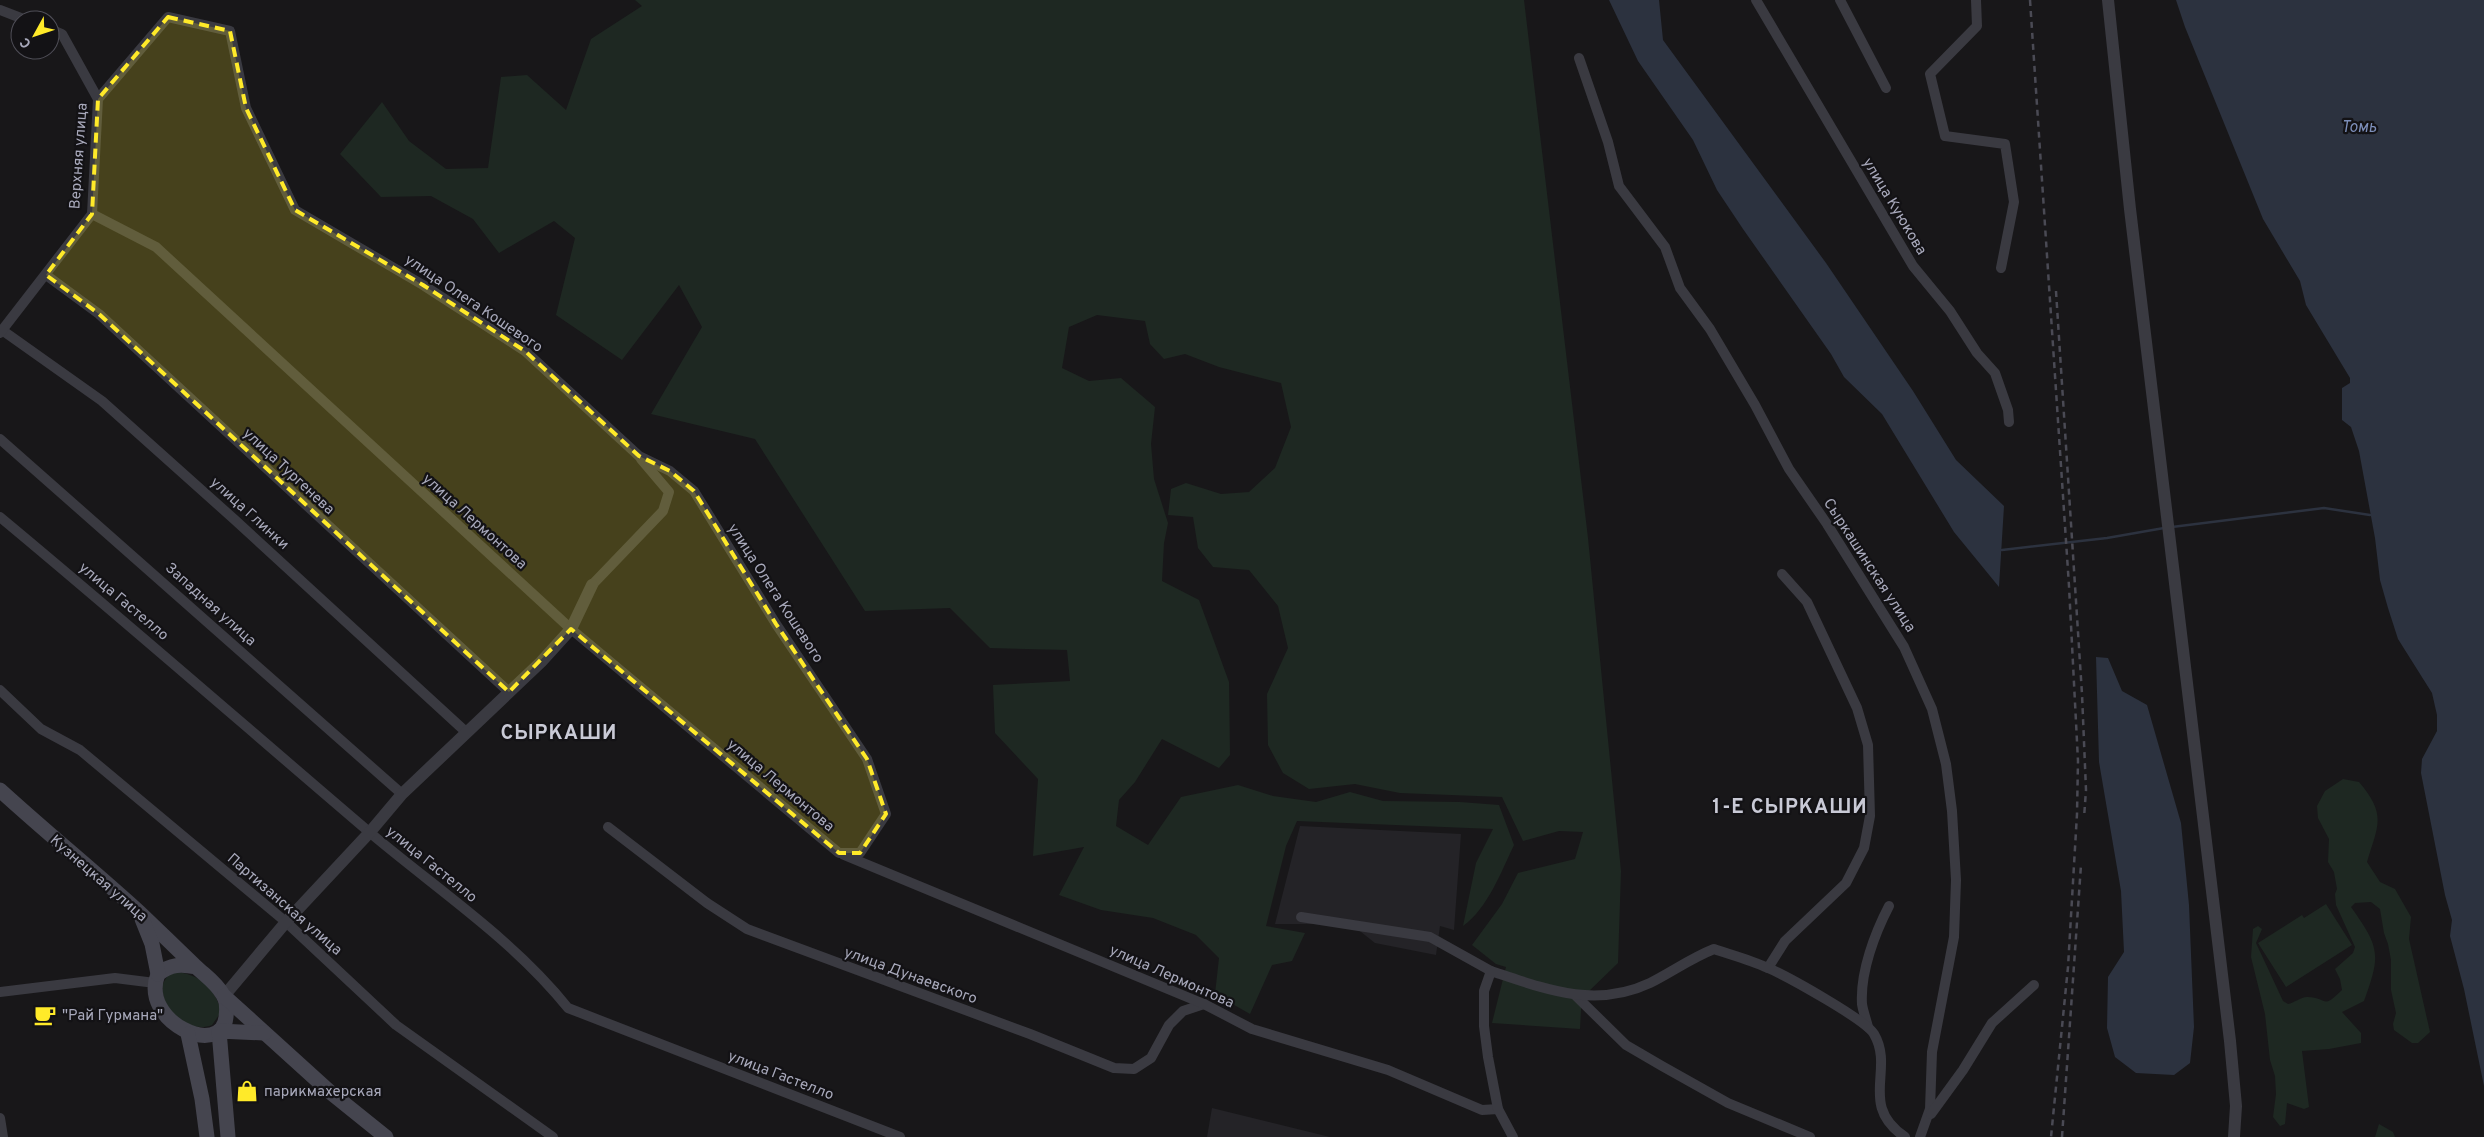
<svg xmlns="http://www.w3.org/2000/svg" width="2484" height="1137" viewBox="0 0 2484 1137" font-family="Overpass,sans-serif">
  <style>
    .built { fill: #242327 }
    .green { fill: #1e2822 }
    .water { fill: #2c323f }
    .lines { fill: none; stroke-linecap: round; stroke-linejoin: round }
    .stream { stroke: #2c323f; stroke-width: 2.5 }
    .minor { stroke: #3a3a41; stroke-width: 10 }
    .tertiary { stroke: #3a3a41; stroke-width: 12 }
    .secondary { stroke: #45454f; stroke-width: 15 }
    .rail { stroke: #4a4a54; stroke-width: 2.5; stroke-dasharray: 6 5; stroke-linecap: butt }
    .marked { fill: #ffea29; fill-opacity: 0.2; stroke: #ffea29; stroke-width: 4; stroke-dasharray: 10 6; stroke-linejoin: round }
    .labels { text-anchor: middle; stroke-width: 4.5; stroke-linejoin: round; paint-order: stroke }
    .street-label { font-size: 15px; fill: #a8a9bb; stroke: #131215 }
    .poi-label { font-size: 15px; fill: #a8a9bb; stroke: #131215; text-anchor: start }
    .water-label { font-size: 16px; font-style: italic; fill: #7c8eb9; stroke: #131215 }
    .district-label { font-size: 20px; font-weight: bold; letter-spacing: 1px; fill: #c9cad6; stroke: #131215 }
  </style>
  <rect width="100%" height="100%" fill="#181719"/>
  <g class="built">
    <path d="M1300,826L1461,834L1454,930L1440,926L1436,955L1375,943L1351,924H1275Z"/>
    <path d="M1212,1108L1330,1137H1207Z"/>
  </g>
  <g class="green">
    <path d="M635,0H1524L1588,538L1621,871L1618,963L1587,993L1582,991L1580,1029L1492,1023L1506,967L1496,964L1472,945L1502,904L1518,873L1575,859L1583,832L1559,831L1523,841L1502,797L1400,793L1355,784L1309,789L1283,773L1268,745L1267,694L1288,648L1278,606L1249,570L1213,567L1198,548L1193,517L1168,515L1171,489L1186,483L1221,494L1249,492L1275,468L1291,427L1281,383L1219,367L1185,354L1164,359L1150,344L1145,321L1097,315L1069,327L1062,368L1089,381L1121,378L1155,407L1151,444L1154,479L1168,523L1164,543L1162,581L1199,600L1229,682L1230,755L1219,768L1162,739L1135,782L1119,800L1116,826L1148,845L1181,797L1238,785L1273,796L1316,802L1350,792L1383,801L1460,802L1499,805L1514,845C1501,872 1488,908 1463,926L1476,863L1493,829L1297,821L1286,846L1266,926L1305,933L1292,961L1272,965L1250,1014L1215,994L1219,958L1196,935L1153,918L1101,910L1059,895L1084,847L1033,856L1038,779L995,733L993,685L1070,681L1067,650L990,648L950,608L865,611L755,439L651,414L702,327L679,285L622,360L556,315L575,238L554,221L499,253L473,219L431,196L381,197L340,154L382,102L409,141L446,169L488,168L501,77L527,75L566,110L591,39L642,6Z"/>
    <path d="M2343,779L2359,782C2387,815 2378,825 2367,862L2380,882L2395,889L2411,917L2409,939L2430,1032L2418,1043H2412L2394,1030L2393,1024L2396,1013L2391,990V960L2388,944L2384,933L2380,909L2371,902L2355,903L2351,907C2380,948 2381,954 2364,1001L2342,1012L2361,1033V1043L2329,1049L2302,1051L2309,1107L2304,1109L2287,1103L2285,1124L2280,1126L2273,1117L2276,1094L2275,1076L2270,1060L2265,1014L2251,957L2253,929L2258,926L2262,929L2256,943L2283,1001L2288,1004C2294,1003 2301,997 2307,997C2328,997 2321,1011 2342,990L2340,979L2335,969L2353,953L2355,947L2336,905L2335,894L2337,889L2334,872L2328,862L2329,839L2318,818L2317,806L2325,791Z"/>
    <path d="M2326,904L2352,945L2286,987L2258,943L2302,915L2304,918Z"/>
    <path d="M174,972C199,973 216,989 221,1012L212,1025C195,1032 172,1020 165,1002C163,997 163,991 162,985L168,975Z"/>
    <path d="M2379,1124L2393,1132L2395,1137H2375Z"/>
  </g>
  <g class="water">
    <path d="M1609,0H1659L1663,40L1826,263L1913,391L1956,460L2004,506L1999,587L1954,532L1882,414L1844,377L1831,354L1743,229L1717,190L1693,140L1638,61Z"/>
    <path d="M2176,0H2484V1086L2464,989L2450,936L2452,920L2445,895L2421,773L2422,759L2437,731V715L2432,693L2398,639L2388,608L2380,580L2375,538L2359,451L2351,427L2342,420V388L2350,383V378L2306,305L2300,281L2263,219L2185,27Z"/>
    <path d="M2096,657L2108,658L2122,691L2147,705L2181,823L2189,905L2194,1027L2190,1063L2174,1075L2136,1073L2115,1057L2107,1028L2108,977L2124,952L2121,891L2099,762Z"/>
  </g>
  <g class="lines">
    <g class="stream">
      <path d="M2172,527L2324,508L2370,515"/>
      <path d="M2002,550L2107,538L2164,528"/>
    </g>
    <g class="minor">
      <path d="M1756,0L1913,266L1950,311L1977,353L1995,373L2008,410L2009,422"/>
      <path d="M1840,0L1886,88"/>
      <path d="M1976,0L1977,26L1930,74L1945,136L2005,144L2014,202L2001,268"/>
      <path d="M0,10L26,20"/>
      <path d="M1579,58L1608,142L1619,186L1665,247L1680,288L1710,329L1755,405L1789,469L1827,524L1904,647L1932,709L1946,764L1952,811L1956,880L1954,937L1932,1052L1930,1109L1920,1137"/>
      <path d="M92,214L156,247L571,629L839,853H860L886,814L867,759L776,624L694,491L670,471L639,456L525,351L423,285L295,210L246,108L230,31L168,17L98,99"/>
      <path d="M46,275L99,314L509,692"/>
      <path d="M2,330L102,401L235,520L466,732"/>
      <path d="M0,333L92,214L98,99L62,34L50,29"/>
      <path d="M0,439L402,794"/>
      <path d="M0,517C124,620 245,726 368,831C435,888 513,939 568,1008L900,1137"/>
      <path d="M592,585L663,511L669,492L641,459"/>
      <path d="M0,690L41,729L80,750L286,922L396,1025L553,1137"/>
      <path d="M608,827L707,903L747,929L1030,1034L1114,1068L1134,1069L1151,1058L1169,1025L1183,1011L1204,1004"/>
      <path d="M844,855L1204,1004L1252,1029L1388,1070L1482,1110L1498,1109"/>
      <path d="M1301,917L1430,937L1491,971"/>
      <path d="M1768,968L1785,941L1846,883L1864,848L1870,816L1868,745L1857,708L1807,602L1782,574"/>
      <path d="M0,992L115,978L155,983"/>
      <path d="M1575,995L1626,1045L1662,1066L1728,1103L1810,1137"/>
      <path d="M1868,1027C1866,1019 1863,1011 1862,1004C1860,972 1875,933 1889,906"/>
      <path d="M1931,1114L1963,1070L1992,1023L2034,985"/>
      <path d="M0,1118L3,1137"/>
      <path d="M1513,1137L1498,1109L1488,1057L1484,1026V991L1491,971C1545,989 1595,1009 1650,983C1672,972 1691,958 1714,949C1732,955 1751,960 1768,968C1787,976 1866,1020 1874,1034C1895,1070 1858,1105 1905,1137"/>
    </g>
    <g class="tertiary">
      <path d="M2108,0L2130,209L2230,1041L2236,1106L2234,1137"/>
      <path d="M224,996L286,922L370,832L402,794L541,662L571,629L592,585"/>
    </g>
    <g class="secondary">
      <path d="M0,790C46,832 94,871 140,913C158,930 176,948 194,965C204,975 216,982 223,995C227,1001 227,1010 226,1017C222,1059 139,1022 158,974C171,964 181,964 196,967"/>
      <path d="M142,919L152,944L158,974"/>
      <path d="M224,996L330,1092L386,1137"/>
      <path d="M188,1034L202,1099L207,1137"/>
      <path d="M228,1137L219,1031L264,1033"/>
    </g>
    <g class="rail">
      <path d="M2030,0L2069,586L2078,761L2077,814L2068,967L2051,1137"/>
      <path d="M2056,291L2082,694L2086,790L2084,818"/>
      <path d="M2062,1137L2081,865"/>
    </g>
  </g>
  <path class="marked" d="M168,17L230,31L246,108L295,210L423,285L525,351L639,456L670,471L694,491L776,624L867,759L886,814L860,853H839L571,629L509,692L99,314L46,275L92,214L98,99Z"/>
  <defs>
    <g id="cafe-bare" transform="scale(1.725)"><path d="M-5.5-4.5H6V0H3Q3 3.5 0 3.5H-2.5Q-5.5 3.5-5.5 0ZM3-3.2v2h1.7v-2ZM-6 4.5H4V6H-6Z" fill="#ffea29" stroke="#131215" stroke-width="2.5" paint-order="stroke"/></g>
    <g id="shop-bare" transform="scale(1.725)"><path d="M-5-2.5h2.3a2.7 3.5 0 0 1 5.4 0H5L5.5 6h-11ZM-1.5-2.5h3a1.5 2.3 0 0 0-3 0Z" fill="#ffea29" stroke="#131215" stroke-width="2.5" paint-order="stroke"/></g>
  </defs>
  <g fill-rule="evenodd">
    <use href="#cafe-bare" x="45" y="1015"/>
    <use href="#shop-bare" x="247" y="1091"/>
  </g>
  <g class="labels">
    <g class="street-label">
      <text transform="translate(78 156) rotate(-86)" y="5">Верхняя улица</text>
      <text transform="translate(1895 206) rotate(59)" y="5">улица Куюкова</text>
      <text transform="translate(474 303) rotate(34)" y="5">улица Олега Кошевого</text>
      <text transform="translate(289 471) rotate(43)" y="5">улица Тургенева</text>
      <text transform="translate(250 513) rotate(42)" y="5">улица Глинки</text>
      <text transform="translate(475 521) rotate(42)" y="5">улица Лермонтова</text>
      <text transform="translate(1870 565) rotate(57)" y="5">Сыркашинская улица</text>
      <text transform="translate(776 593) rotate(57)" y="5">улица Олега Кошевого</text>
      <text transform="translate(124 601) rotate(40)" y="5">улица Гастелло</text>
      <text transform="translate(211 604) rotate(42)" y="5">Западная улица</text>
      <text transform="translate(781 785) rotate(40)" y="5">улица Лермонтова</text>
      <text transform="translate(432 864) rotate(39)" y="5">улица Гастелло</text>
      <text transform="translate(99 878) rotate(41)" y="5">Кузнецкая улица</text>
      <text transform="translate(285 904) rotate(41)" y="5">Партизанская улица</text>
      <text transform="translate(911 975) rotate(20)" y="5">улица Дунаевского</text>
      <text transform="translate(1172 976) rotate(24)" y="5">улица Лермонтова</text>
      <text transform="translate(781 1075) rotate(21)" y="5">улица Гастелло</text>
    </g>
    <g class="poi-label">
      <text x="62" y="1020">"Рай Гурмана"</text>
      <text x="264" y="1096">парикмахерская</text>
    </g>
    <g class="water-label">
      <text x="2359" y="132">Томь</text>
    </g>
    <g class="district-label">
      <text x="559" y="739">СЫРКАШИ</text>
      <text x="1790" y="813">1-Е СЫРКАШИ</text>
    </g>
  </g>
  <g transform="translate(35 35) rotate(230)"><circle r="24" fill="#131215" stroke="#4f4e57"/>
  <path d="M0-4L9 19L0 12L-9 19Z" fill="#ffea29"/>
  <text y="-8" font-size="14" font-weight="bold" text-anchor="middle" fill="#a8a9bb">С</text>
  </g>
</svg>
